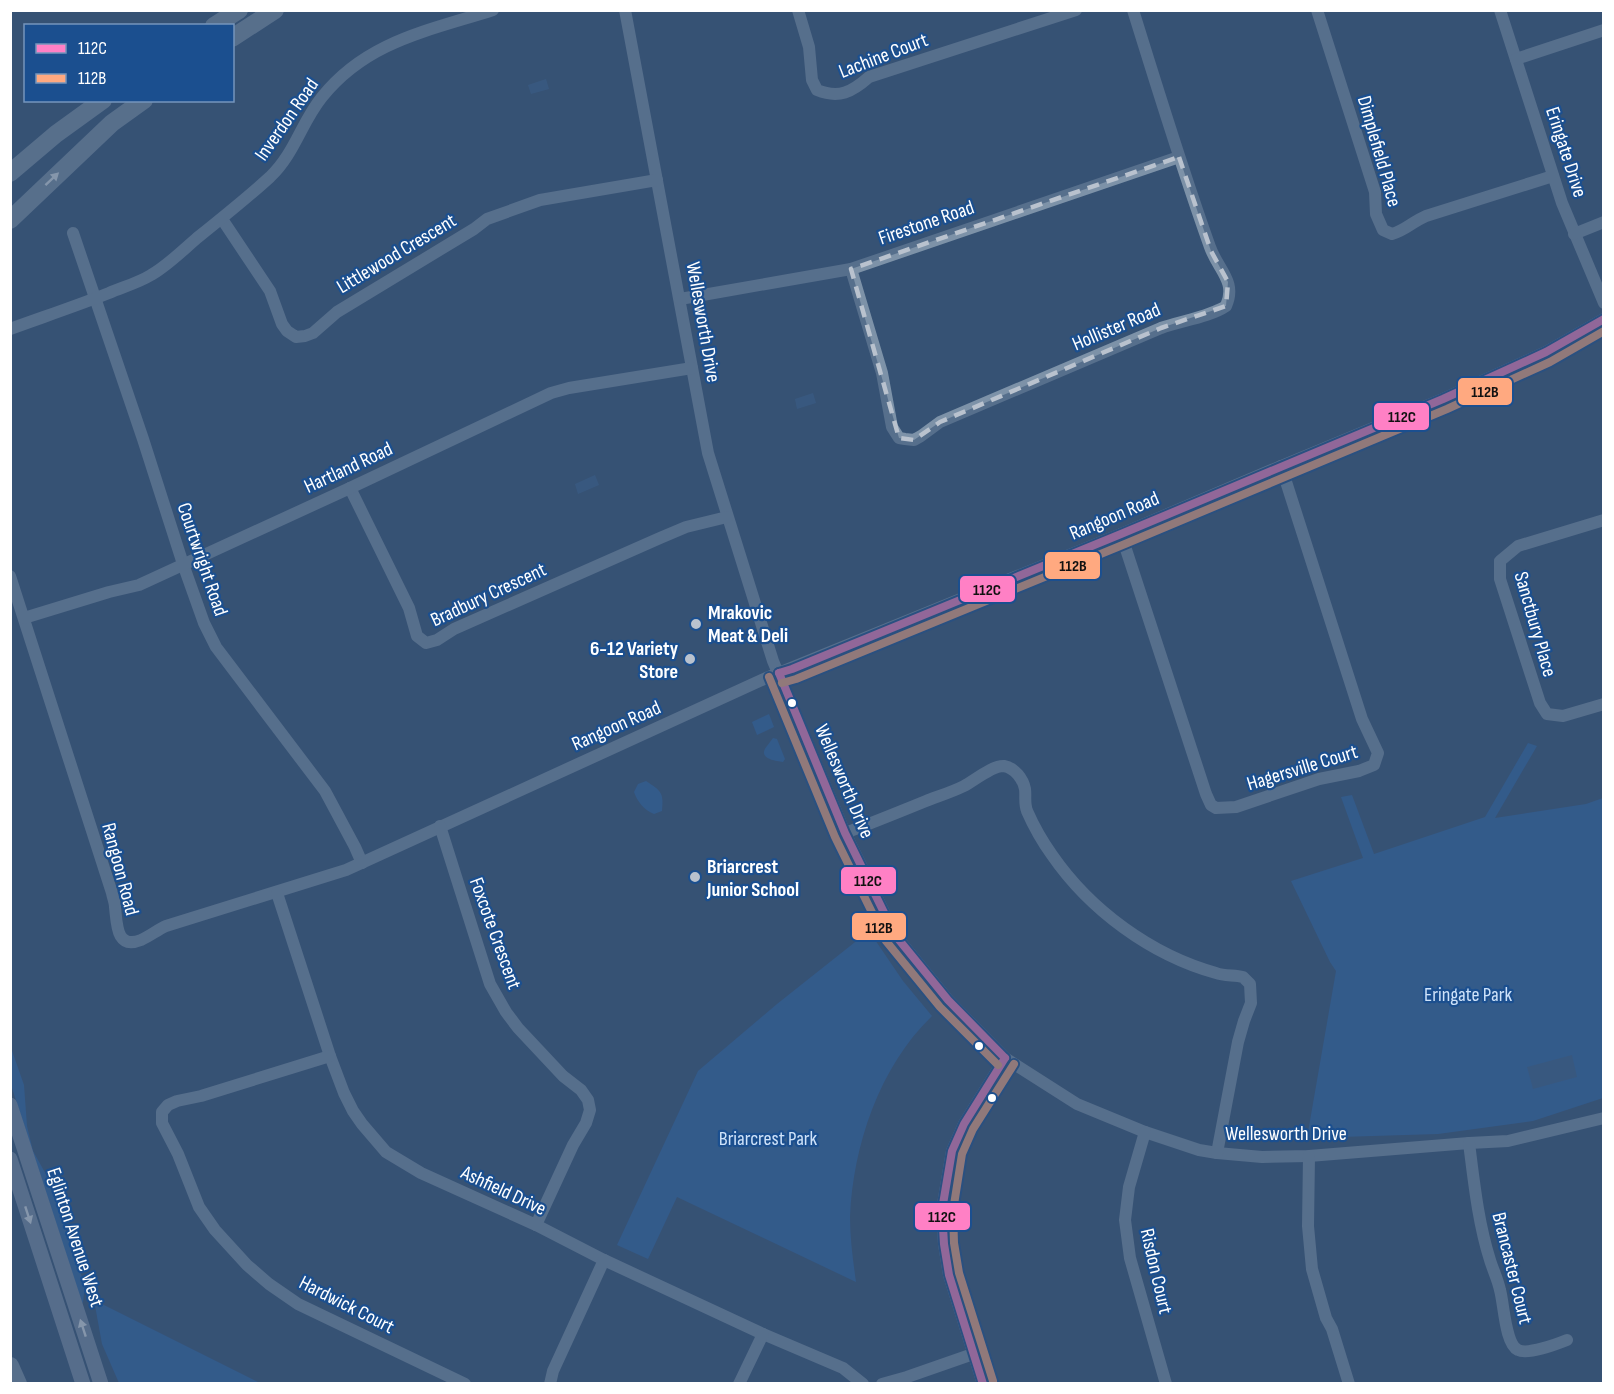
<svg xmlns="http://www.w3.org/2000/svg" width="1614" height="1394" viewBox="0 0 1614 1394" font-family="'Sofia Sans Condensed',sans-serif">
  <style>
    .green { fill: #2f66a5 }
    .water { fill: #3b618d }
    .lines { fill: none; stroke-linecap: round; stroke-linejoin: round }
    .minor { stroke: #7d92a8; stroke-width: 12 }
    .major { stroke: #7d8ea7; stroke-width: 15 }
    .highway { stroke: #7e92a7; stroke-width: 18 }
    .bus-1-casing { stroke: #1b4f8f; stroke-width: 12 }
    .bus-2-casing { stroke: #1b4f8f; stroke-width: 12 }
    .bus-1 { stroke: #ff80c5; stroke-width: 8 }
    .bus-2 { stroke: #ffa980; stroke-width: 8 }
    .oneway { fill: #e5e9ed }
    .oneway2 { fill: #e5e8ed }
    .marked { fill: none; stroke: #b9c2ce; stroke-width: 4.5; stroke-dasharray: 12 8; stroke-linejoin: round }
    .poi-dot { fill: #b9c2ce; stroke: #1b4f8f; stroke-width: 2 }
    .bus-dot { fill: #fff; stroke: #1b4f8f; stroke-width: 2 }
    .labels { text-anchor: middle; stroke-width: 4.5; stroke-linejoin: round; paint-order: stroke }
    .street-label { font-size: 20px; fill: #fff; stroke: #1b4f8f }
    .poi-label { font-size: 20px; font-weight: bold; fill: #fff; stroke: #1b4f8f; text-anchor: start }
    .park-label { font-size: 20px; fill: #cfe3fa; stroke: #1b4f8f }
    .line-badge { stroke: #1b4f8f; stroke-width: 2 }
    .pale-badge-label { font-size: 16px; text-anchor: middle; font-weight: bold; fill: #111 }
  </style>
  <rect width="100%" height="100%" fill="#365274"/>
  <g class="green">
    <path d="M769,714L774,727L757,735L752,722Z"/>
    <path d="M773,738L777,739L785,759L783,762C774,761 757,758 767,746C769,743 771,741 773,738Z"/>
    <path d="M1528,743L1537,746L1495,818L1586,804L1603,798V1098L1533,1121L1438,1134L1307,1138L1336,971L1330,962L1291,881L1363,858L1341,797L1352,795L1374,854L1485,817Z"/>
    <path d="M646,781C661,791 664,792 662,811L654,814C644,810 637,801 634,792L638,784Z"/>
    <path d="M869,931L903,981L932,1016C879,1067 853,1146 850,1217C850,1239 853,1260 856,1282L677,1197L648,1259L617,1245L698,1071L777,1004Z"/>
    <path d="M10,1045L24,1085L27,1126L33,1151L48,1178L85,1286L83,1302L82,1303L11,1085Z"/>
    <path d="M94,1300L260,1383H119L102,1344Z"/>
  </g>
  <g class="water">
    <path d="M546,79L549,89L531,94L528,85Z"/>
    <path d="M813,393L816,403L797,409L795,399Z"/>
    <path d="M595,475L599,485L578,494L575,484Z"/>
    <path d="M1572,1055L1577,1077L1533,1089L1527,1067Z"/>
  </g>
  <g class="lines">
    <g class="minor">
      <path d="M625,10L708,453L773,661L845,833L895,935L948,1000L1005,1058L1077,1104L1145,1132L1199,1150L1217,1153L1262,1157L1309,1156L1469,1143L1508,1141L1604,1118"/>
      <path d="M798,10L809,47L812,80L817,90C839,99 852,92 869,77L1076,10"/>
      <path d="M1317,10L1375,192L1376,214L1383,230L1392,234C1406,230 1412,222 1426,216L1553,176"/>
      <path d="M1500,10L1562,203L1604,303"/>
      <path d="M1516,59L1604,30"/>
      <path d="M222,219L270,291L282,324L287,331L296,337L305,336L313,333L337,312L474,229L487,219L540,200L657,180"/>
      <path d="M73,233L143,439L183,564L204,623L216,647L325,791L355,847L362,863"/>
      <path d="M1574,234L1604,222"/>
      <path d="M851,269L882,373L892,427L899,438L905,439L914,440L921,436L940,422L1161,328C1180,321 1210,317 1226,306C1237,281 1218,270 1210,247C1182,169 1158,90 1133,10"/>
      <path d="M680,299L851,269L1179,157"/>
      <path d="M10,329C43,317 76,306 109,293C123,287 138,283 151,275C167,266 182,251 197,238C222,218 247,198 270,177C295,153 301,123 322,97C367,41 428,31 493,10"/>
      <path d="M350,488L409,608L417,636L426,643L437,640L454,629L660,538L686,527L727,517"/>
      <path d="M1604,520L1518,546L1500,561V579L1540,703L1547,714L1563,716L1604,704"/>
      <path d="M1121,534L1206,794L1211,805L1216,808L1236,807L1319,779L1359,771L1374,765L1378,753L1362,719L1281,466"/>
      <path d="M10,576L112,893C113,898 115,903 115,907C117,924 116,950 141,940C150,936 157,930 166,926L346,870L764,679L1121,534L1262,474L1443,399L1546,352L1604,319"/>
      <path d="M24,618L109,592L139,585L350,488L551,393L569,388L692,368"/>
      <path d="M440,826L490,984L506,1012L518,1028L563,1076L581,1090L588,1100L590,1110L586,1123L573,1145L536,1225"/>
      <path d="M845,833C872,823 899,812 926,801C939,796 952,792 964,786C975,780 993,765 1004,766C1015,768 1023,779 1025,789C1026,796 1024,803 1027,811C1034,827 1042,841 1052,855C1090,910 1151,955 1216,973C1224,976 1234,975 1243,977L1250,984L1251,1003L1244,1021L1238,1042L1217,1153"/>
      <path d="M277,893L330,1056L344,1093L353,1111L362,1124L386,1152L421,1173L536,1225L604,1260L763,1334L843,1368L863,1384"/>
      <path d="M330,1056L201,1096L177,1101L168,1105L162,1112V1123L178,1154L199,1207L215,1230L247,1265L269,1284L298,1304L465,1384"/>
      <path d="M1145,1132L1129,1187L1125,1220L1130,1258L1166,1384"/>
      <path d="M1469,1143C1474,1182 1478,1222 1490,1260C1493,1270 1498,1280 1500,1290C1504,1304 1505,1344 1518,1350C1528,1355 1557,1344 1567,1340"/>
      <path d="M1309,1156L1308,1226L1312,1269L1326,1318L1332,1329L1349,1384"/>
      <path d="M550,1384L553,1371L604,1260"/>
      <path d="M739,1384L763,1334"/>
      <path d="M882,1384L907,1377L973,1354"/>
      <path d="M983,1384L949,1275L944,1244L942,1210L952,1151L964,1124L1005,1058"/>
    </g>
    <g class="major">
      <path d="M10,1105L101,1384"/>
      <path d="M10,1159L83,1384"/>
    </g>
    <g class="highway">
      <path d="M214,26L239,10"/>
      <path d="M232,38L275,10"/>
      <path d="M10,173L56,134L103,100"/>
      <path d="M10,220L112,123L144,100"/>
      <path d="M10,1366L18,1384"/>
    </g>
    <g class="bus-1-casing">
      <g id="bus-1">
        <path d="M779,673L792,669L1121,534L1443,399L1546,352L1604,319"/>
        <path d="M779,673L845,833L895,935L948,1000L1005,1058"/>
        <path d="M983,1384L949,1275L944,1244L942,1210L952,1151L964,1124L1005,1058"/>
      </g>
    </g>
    <g class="bus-2-casing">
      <g id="bus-2">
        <path d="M769,677L835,837L886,941L940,1007L998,1065"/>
        <path d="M782,683L796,679L1125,544L1447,409L1550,362L1604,331"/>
        <path d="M993,1381L959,1273L954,1243L953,1211L962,1154L973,1129L1014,1064"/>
      </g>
    </g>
    <use href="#bus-1" class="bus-1"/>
    <use href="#bus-2" class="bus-2"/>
  </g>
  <defs><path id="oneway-solid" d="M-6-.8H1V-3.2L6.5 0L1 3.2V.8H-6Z" transform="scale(1.5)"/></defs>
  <use class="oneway" href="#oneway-solid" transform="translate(52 179) rotate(-43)"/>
  <g class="oneway2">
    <use href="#oneway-solid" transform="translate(28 1215) rotate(72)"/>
    <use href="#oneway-solid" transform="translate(83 1328) rotate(-108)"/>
  </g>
  <path d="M0 0H1614V1394H0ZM1179,157L1211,251L1228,282L1226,306L1161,328L940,422L914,440L899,438L851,269Z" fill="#365274" fill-opacity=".55" fill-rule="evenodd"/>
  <path class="marked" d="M1179,157L1211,251L1228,282L1226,306L1161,328L940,422L914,440L899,438L851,269Z"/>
  <g class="poi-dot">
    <circle cx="696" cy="624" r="6"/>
    <circle cx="690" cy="659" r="6"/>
    <circle cx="695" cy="877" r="6"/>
  </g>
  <g class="bus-dot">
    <circle cx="792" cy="703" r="5"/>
    <circle cx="979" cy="1046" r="5"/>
    <circle cx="992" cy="1098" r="5"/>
  </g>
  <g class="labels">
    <g class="street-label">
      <text transform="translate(883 55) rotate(-21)" y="7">Lachine Court</text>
      <text transform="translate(286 119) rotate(-55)" y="7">Inverdon Road</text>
      <text transform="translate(1380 151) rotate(74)" y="7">Dimplefield Place</text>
      <text transform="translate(1567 152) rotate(72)" y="7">Eringate Drive</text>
      <text transform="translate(926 222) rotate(-19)" y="7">Firestone Road</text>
      <text transform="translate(396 253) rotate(-31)" y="7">Littlewood Crescent</text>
      <text transform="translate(704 322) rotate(80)" y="7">Wellesworth Drive</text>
      <text transform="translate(1116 326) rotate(-23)" y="7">Hollister Road</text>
      <text transform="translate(348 467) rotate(-25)" y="7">Hartland Road</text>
      <text transform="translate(1114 515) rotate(-23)" y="7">Rangoon Road</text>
      <text transform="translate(203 559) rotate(71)" y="7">Courtwright Road</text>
      <text transform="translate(488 594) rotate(-25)" y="7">Bradbury Crescent</text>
      <text transform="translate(1536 624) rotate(74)" y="7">Sanctbury Place</text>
      <text transform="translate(616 725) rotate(-24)" y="7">Rangoon Road</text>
      <text transform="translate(1302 767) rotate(-17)" y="7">Hagersville Court</text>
      <text transform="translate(845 781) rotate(67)" y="7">Wellesworth Drive</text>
      <text transform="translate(121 869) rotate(75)" y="7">Rangoon Road</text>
      <text transform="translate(496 933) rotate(70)" y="7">Foxcote Crescent</text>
      <text x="1286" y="1140">Wellesworth Drive</text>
      <text transform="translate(504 1190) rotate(25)" y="7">Ashfield Drive</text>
      <text transform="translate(76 1237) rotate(72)" y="7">Eglinton Avenue West</text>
      <text transform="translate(1513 1268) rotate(76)" y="7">Brancaster Court</text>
      <text transform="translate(1157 1271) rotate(77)" y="7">Risdon Court</text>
      <text transform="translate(347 1304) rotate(27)" y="7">Hardwick Court</text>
    </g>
    <g class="poi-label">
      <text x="708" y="619">Mrakovic<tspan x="708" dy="23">Meat &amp; Deli</tspan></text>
      <text x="678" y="655" text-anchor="end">6-12 Variety<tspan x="678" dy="23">Store</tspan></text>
      <text x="707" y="873">Briarcrest<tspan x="707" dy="23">Junior School</tspan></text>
    </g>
    <g class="park-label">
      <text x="1468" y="1001">Eringate Park</text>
      <text x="768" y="1145">Briarcrest Park</text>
    </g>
  </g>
  <g class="line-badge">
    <rect x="1457" y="377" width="56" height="29" rx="6" fill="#ffa980"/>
    <rect x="1373" y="402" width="57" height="29" rx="6" fill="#ff80c5"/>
    <rect x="1044" y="551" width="57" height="29" rx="6" fill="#ffa980"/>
    <rect x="959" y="575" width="57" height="28" rx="6" fill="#ff80c5"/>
    <rect x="840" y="866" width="57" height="29" rx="6" fill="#ff80c5"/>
    <rect x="851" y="912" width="56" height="29" rx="6" fill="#ffa980"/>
    <rect x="914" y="1202" width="57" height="29" rx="6" fill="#ff80c5"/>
  </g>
  <g class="pale-badge-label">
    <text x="1485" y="397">112B</text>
    <text x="1402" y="422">112C</text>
    <text x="1073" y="571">112B</text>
    <text x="987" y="595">112C</text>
    <text x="868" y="886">112C</text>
    <text x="879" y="933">112B</text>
    <text x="942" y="1222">112C</text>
  </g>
  <rect width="1614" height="1394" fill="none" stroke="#ffffff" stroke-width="24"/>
  <rect x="24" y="24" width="210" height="78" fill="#1b4f8f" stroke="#7695bc" stroke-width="1.5"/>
  <rect x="36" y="44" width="30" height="9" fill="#ff80c5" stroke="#7695bc" stroke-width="1.5"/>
  <text x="78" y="54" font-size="18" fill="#ffffff">112C</text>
  <rect x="36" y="74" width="30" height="9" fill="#ffa980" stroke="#7695bc" stroke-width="1.5"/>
  <text x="78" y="84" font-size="18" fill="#ffffff">112B</text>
</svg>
